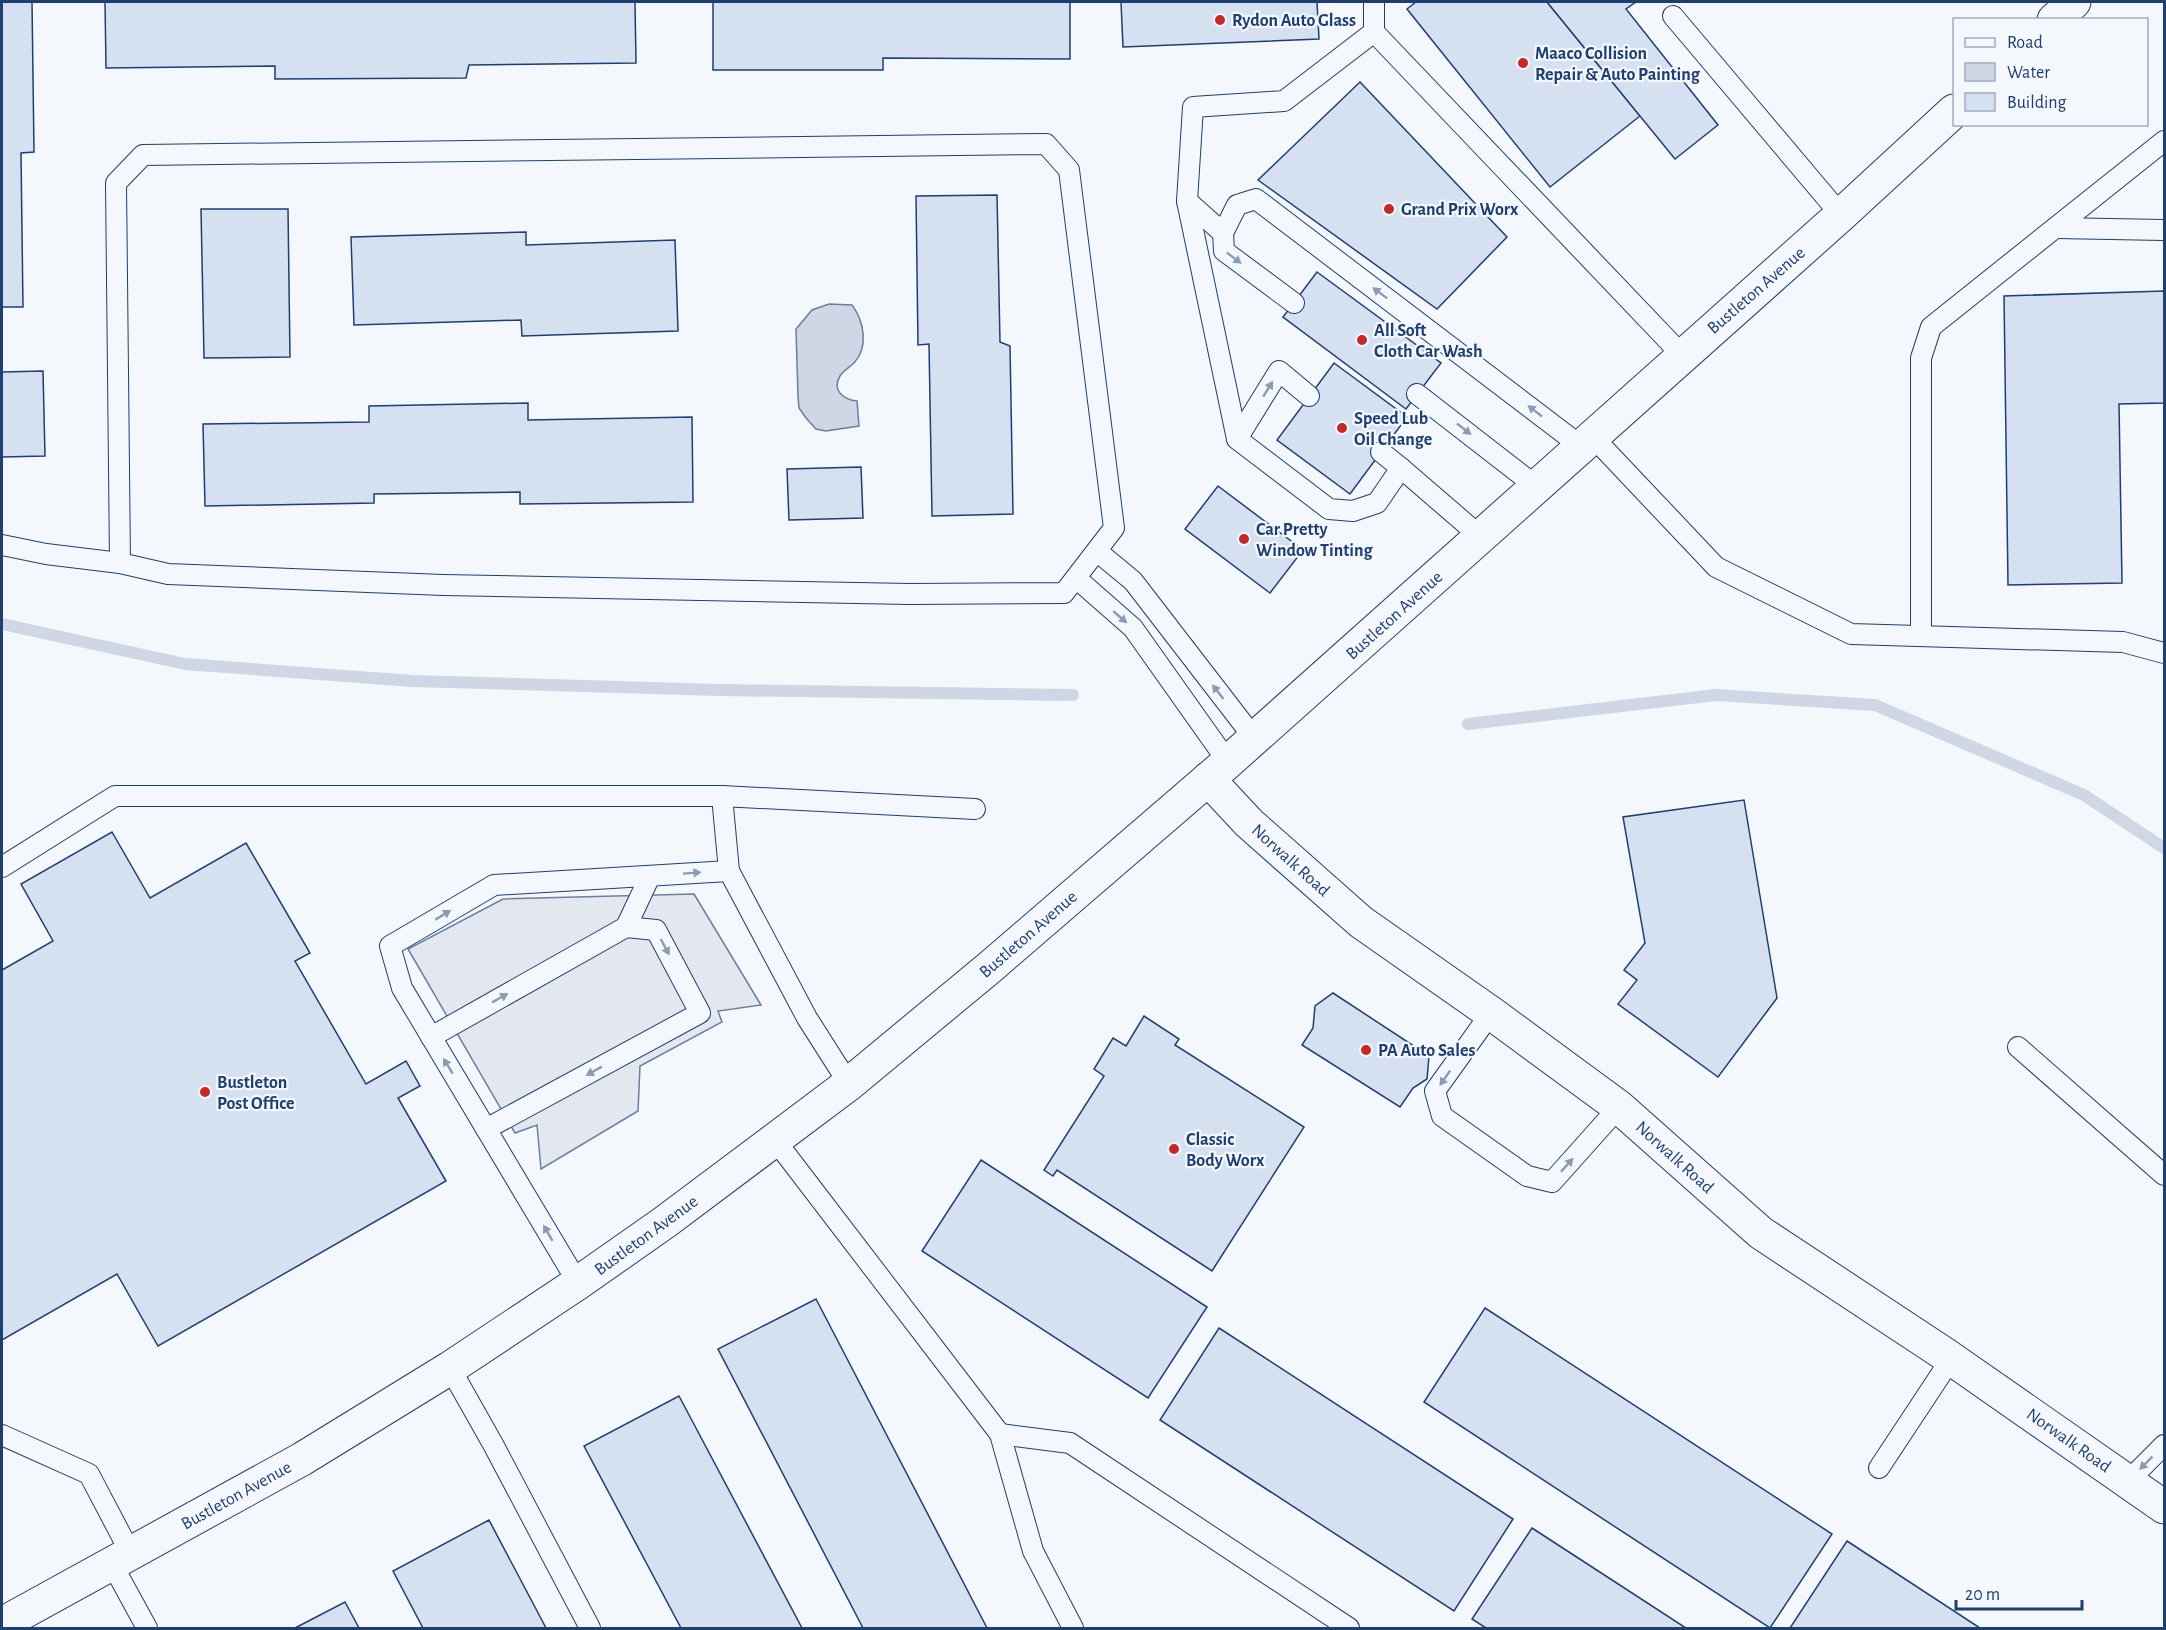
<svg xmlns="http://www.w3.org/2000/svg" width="2166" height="1630" viewBox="0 0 2166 1630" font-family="'Alegreya Sans',sans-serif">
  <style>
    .parking { fill: #e3e8f0; stroke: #687fa3; stroke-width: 1.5 }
    .water { fill: #cfd7e4; stroke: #687fa3; stroke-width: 1.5 }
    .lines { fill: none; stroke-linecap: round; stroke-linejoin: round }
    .stream { stroke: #cfd7e4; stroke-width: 12 }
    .building { fill: #d5e0f0; stroke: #1d3f73; stroke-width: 1.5 }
    .service-casing { stroke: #1d3f73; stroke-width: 22 }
    .minor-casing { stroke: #1d3f73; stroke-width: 35 }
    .primary-casing { stroke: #1d3f73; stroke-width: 35 }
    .service { stroke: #f4f7fb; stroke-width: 20 }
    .minor { stroke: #f4f7fb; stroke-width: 33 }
    .primary { stroke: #f4f7fb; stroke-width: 33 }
    .oneway { fill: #889bb7 }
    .poi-dot { fill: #c62828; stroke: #f4f7fb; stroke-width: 2 }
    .labels { text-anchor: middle; stroke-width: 4.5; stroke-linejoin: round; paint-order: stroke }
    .poi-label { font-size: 18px; font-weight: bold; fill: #1d3f73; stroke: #f4f7fb; text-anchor: start }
    .street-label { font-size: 18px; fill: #1d3f73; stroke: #f4f7fb }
  </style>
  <rect width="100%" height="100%" fill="#f4f7fb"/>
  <path class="parking" d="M694,894L761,1005L718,1011L722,1022L640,1066L638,1111L541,1169L537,1125L515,1133L408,949L503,899Z"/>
  <path class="water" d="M829,304L852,305C864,321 869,347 854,363C850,367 843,371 840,376C831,391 845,400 857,401L859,426L826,431L816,429L806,418L799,408L798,396L796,329L812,310Z"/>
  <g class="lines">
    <g class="stream">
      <path d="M2,624L185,664L413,681L719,690L1073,695"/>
      <path d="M1468,724L1716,695L1875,705L2084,795L2164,848"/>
    </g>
  </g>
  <g class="building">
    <path d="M2,2H32L34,152L21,153L23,307H2Z"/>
    <path d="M105,2H635L636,63L469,65L466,78L275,79V66L106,68Z"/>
    <path d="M713,2H1070V59L883,58V70H713Z"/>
    <path d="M1121,2H1317L1319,39L1123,47Z"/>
    <path d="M1416,2H1547L1640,116L1550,187L1407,9Z"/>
    <path d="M1547,2H1636L1626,9L1718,125L1675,159Z"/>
    <path d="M1360,82L1507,237L1437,309L1258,180Z"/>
    <path d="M997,195L1000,342L1010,346L1013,514L932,516L929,344L918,345L916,196Z"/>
    <path d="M201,209H288L290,357L204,358Z"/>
    <path d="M526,232V245L675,240L678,331L522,336L521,320L354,325L351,237Z"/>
    <path d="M1317,272L1441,363L1406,409L1283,317Z"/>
    <path d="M2164,291V403L2119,404L2122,583L2008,585L2004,296Z"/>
    <path d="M1334,363L1407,417L1350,494L1277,440Z"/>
    <path d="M43,371L45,456L2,457V372Z"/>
    <path d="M528,403V420L692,417L693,502L520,504V492L374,494V503L205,506L203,424L369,422V406Z"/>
    <path d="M861,467L863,518L789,520L787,469Z"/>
    <path d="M1218,486L1303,550L1270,593L1185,529Z"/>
    <path d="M1744,800L1777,998L1718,1077L1618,1004L1637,980L1624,970L1645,943L1623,817Z"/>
    <path d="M112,832L150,898L246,843L310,953L295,961L366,1084L406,1061L420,1086L398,1098L446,1181L158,1346L117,1274L2,1340V970L53,941L21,884Z"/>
    <path d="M1333,993L1429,1056L1427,1079L1413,1088L1400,1107L1302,1045L1313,1028L1315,1006Z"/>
    <path d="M1144,1016L1179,1039L1175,1045L1304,1127L1212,1271L1057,1170L1053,1176L1044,1170L1104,1076L1094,1069L1113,1038L1126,1046Z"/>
    <path d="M981,1160L1207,1307L1148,1398L922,1251Z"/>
    <path d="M816,1299L987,1628H863L718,1349Z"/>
    <path d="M1485,1308L1832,1534L1770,1628L1424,1402Z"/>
    <path d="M1219,1328L1513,1519L1454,1611L1160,1420Z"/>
    <path d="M679,1396L802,1628H681L584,1446Z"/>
    <path d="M489,1520L546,1628H423L393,1571Z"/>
    <path d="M1532,1528L1686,1628H1486L1472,1619Z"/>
    <path d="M1847,1541L1980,1628H1790Z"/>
    <path d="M345,1602L359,1628H295Z"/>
  </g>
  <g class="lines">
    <g class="service-casing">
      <g id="service">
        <path d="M1374,2V32L1682,355"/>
        <path d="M1673,16L1841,215"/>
        <path d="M1374,32L1284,101L1193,107L1187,201L1237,439L1329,509L1353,511L1377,503L1401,468L1481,537"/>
        <path d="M1046,144L1069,170L1114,528L1064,593L910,594L443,585L168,574L120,563L116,183L143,155Z"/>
        <path d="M1187,201L1223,233"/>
        <path d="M2056,228L2164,230"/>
        <path d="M1294,303L1224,251L1223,233L1237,205L1256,199L1582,447"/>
        <path d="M1417,394L1537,487"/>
        <path d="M1593,437L1716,567L1851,634L2123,642L2164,653"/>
        <path d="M1237,439L1279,371L1309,396"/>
        <path d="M1381,452L1401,468"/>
        <path d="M2,545L46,554L120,563"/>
        <path d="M1098,552L1133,581L1254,738"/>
        <path d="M1076,578L1133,628L1228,762"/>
        <path d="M1921,636V358L1931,327L2164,141"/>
        <path d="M2,867L115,796H722"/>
        <path d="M626,927L650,876"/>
        <path d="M1491,1013L1435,1091L1442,1116L1527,1176L1552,1182L1619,1107"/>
        <path d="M431,1037L626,927L656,930L700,1013L486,1129"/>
        <path d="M2018,1047L2164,1175"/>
        <path d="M849,1084L807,1018L729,871L722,796L975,809"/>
        <path d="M775,1140L1000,1434L1033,1551L1073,1628"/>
        <path d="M578,1283L402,988L390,946L494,885L729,871"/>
        <path d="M450,1368L494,1446L590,1628"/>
        <path d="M1000,1434L1070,1443L1349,1628"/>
        <path d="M2,1435L89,1474L131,1554"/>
        <path d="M1879,1468L1951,1359"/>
        <path d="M2128,1481L2164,1445"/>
        <path d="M112,1564L147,1628"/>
      </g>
    </g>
    <g class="minor-casing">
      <path id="minor" d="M1208,779L1249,823L1361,922L1491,1013L1619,1107L1761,1233L1946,1355L2164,1507"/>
    </g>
    <g class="primary-casing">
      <g id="primary">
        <path d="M2054,20L2074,2"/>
        <path d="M2,1624L302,1459L450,1368L578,1283L665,1222L849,1084L989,968L1228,762L1841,215L1954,111"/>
      </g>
    </g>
    <use href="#service" class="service"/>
    <use href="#minor" class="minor"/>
    <use href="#primary" class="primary"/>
  </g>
  <defs><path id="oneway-solid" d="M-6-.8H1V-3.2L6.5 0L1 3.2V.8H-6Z" transform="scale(1.5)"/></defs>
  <g class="oneway">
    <use href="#oneway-solid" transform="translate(1234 258) rotate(37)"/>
    <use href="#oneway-solid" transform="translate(1380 293) rotate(-143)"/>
    <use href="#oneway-solid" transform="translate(1268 389) rotate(-58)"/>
    <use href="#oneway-solid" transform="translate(1535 411) rotate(-142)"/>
    <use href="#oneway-solid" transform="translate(1464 429) rotate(38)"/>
    <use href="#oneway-solid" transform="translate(1120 617) rotate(41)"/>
    <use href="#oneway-solid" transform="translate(1218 692) rotate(-128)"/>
    <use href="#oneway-solid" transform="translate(692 873) rotate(-4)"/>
    <use href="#oneway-solid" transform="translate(443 915) rotate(-31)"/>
    <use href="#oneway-solid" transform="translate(665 947) rotate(62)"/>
    <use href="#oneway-solid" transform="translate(500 998) rotate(-29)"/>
    <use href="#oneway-solid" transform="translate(448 1066) rotate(-121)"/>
    <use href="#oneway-solid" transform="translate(594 1071) rotate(151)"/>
    <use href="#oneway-solid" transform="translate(1445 1078) rotate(125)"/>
    <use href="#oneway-solid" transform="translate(1567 1165) rotate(-48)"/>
    <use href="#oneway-solid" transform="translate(548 1233) rotate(-120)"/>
    <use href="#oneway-solid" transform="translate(2146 1463) rotate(135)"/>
  </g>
  <g class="poi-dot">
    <circle cx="1220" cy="20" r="6"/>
    <circle cx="1523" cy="63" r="6"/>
    <circle cx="1389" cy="209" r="6"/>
    <circle cx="1362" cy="340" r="6"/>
    <circle cx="1342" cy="428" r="6"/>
    <circle cx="1244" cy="539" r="6"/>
    <circle cx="1366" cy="1050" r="6"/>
    <circle cx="205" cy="1092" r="6"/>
    <circle cx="1174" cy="1149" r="6"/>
  </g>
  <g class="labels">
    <g class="poi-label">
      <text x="1232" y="26">Rydon Auto Glass</text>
      <text x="1535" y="59">Maaco Collision<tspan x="1535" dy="21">Repair &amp; Auto Painting</tspan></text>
      <text x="1401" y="215">Grand Prix Worx</text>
      <text x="1374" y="336">All Soft<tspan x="1374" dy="21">Cloth Car Wash</tspan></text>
      <text x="1354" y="424">Speed Lub<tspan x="1354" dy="21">Oil Change</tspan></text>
      <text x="1256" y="535">Car Pretty<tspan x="1256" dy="21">Window Tinting</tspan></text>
      <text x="1378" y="1056">PA Auto Sales</text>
      <text x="217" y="1088">Bustleton<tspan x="217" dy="21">Post Office</tspan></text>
      <text x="1186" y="1145">Classic<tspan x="1186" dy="21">Body Worx</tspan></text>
    </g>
    <g class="street-label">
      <text transform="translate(1756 290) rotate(-41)" y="6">Bustleton Avenue</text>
      <text transform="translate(1394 615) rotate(-42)" y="6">Bustleton Avenue</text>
      <text transform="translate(1291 860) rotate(42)" y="6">Norwalk Road</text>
      <text transform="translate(1028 934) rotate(-41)" y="6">Bustleton Avenue</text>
      <text transform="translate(1675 1157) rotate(42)" y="6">Norwalk Road</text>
      <text transform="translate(646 1235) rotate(-36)" y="6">Bustleton Avenue</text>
      <text transform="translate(2069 1440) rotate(35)" y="6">Norwalk Road</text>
      <text transform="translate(236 1495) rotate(-29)" y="6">Bustleton Avenue</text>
    </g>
  </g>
  <rect width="2166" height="1630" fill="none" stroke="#1d3f73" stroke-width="6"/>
  <rect x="1953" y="18" width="195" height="108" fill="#f4f7fb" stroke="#9eadc5" stroke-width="1.5"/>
  <rect x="1965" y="38" width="30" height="9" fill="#f4f7fb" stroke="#9eadc5" stroke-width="1.5"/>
  <text x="2007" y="48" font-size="18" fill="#1d3f73">Road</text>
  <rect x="1965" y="63" width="30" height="18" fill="#cfd7e4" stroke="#9eadc5" stroke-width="1.5"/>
  <text x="2007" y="78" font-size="18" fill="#1d3f73">Water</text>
  <rect x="1965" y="93" width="30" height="18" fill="#d5e0f0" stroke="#9eadc5" stroke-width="1.5"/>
  <text x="2007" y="108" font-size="18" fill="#1d3f73">Building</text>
  <path d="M1956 1600v9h126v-9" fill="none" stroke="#1d3f73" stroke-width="3"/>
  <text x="1965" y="1600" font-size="18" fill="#1d3f73" stroke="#f4f7fb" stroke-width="4.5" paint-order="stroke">20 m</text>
</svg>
